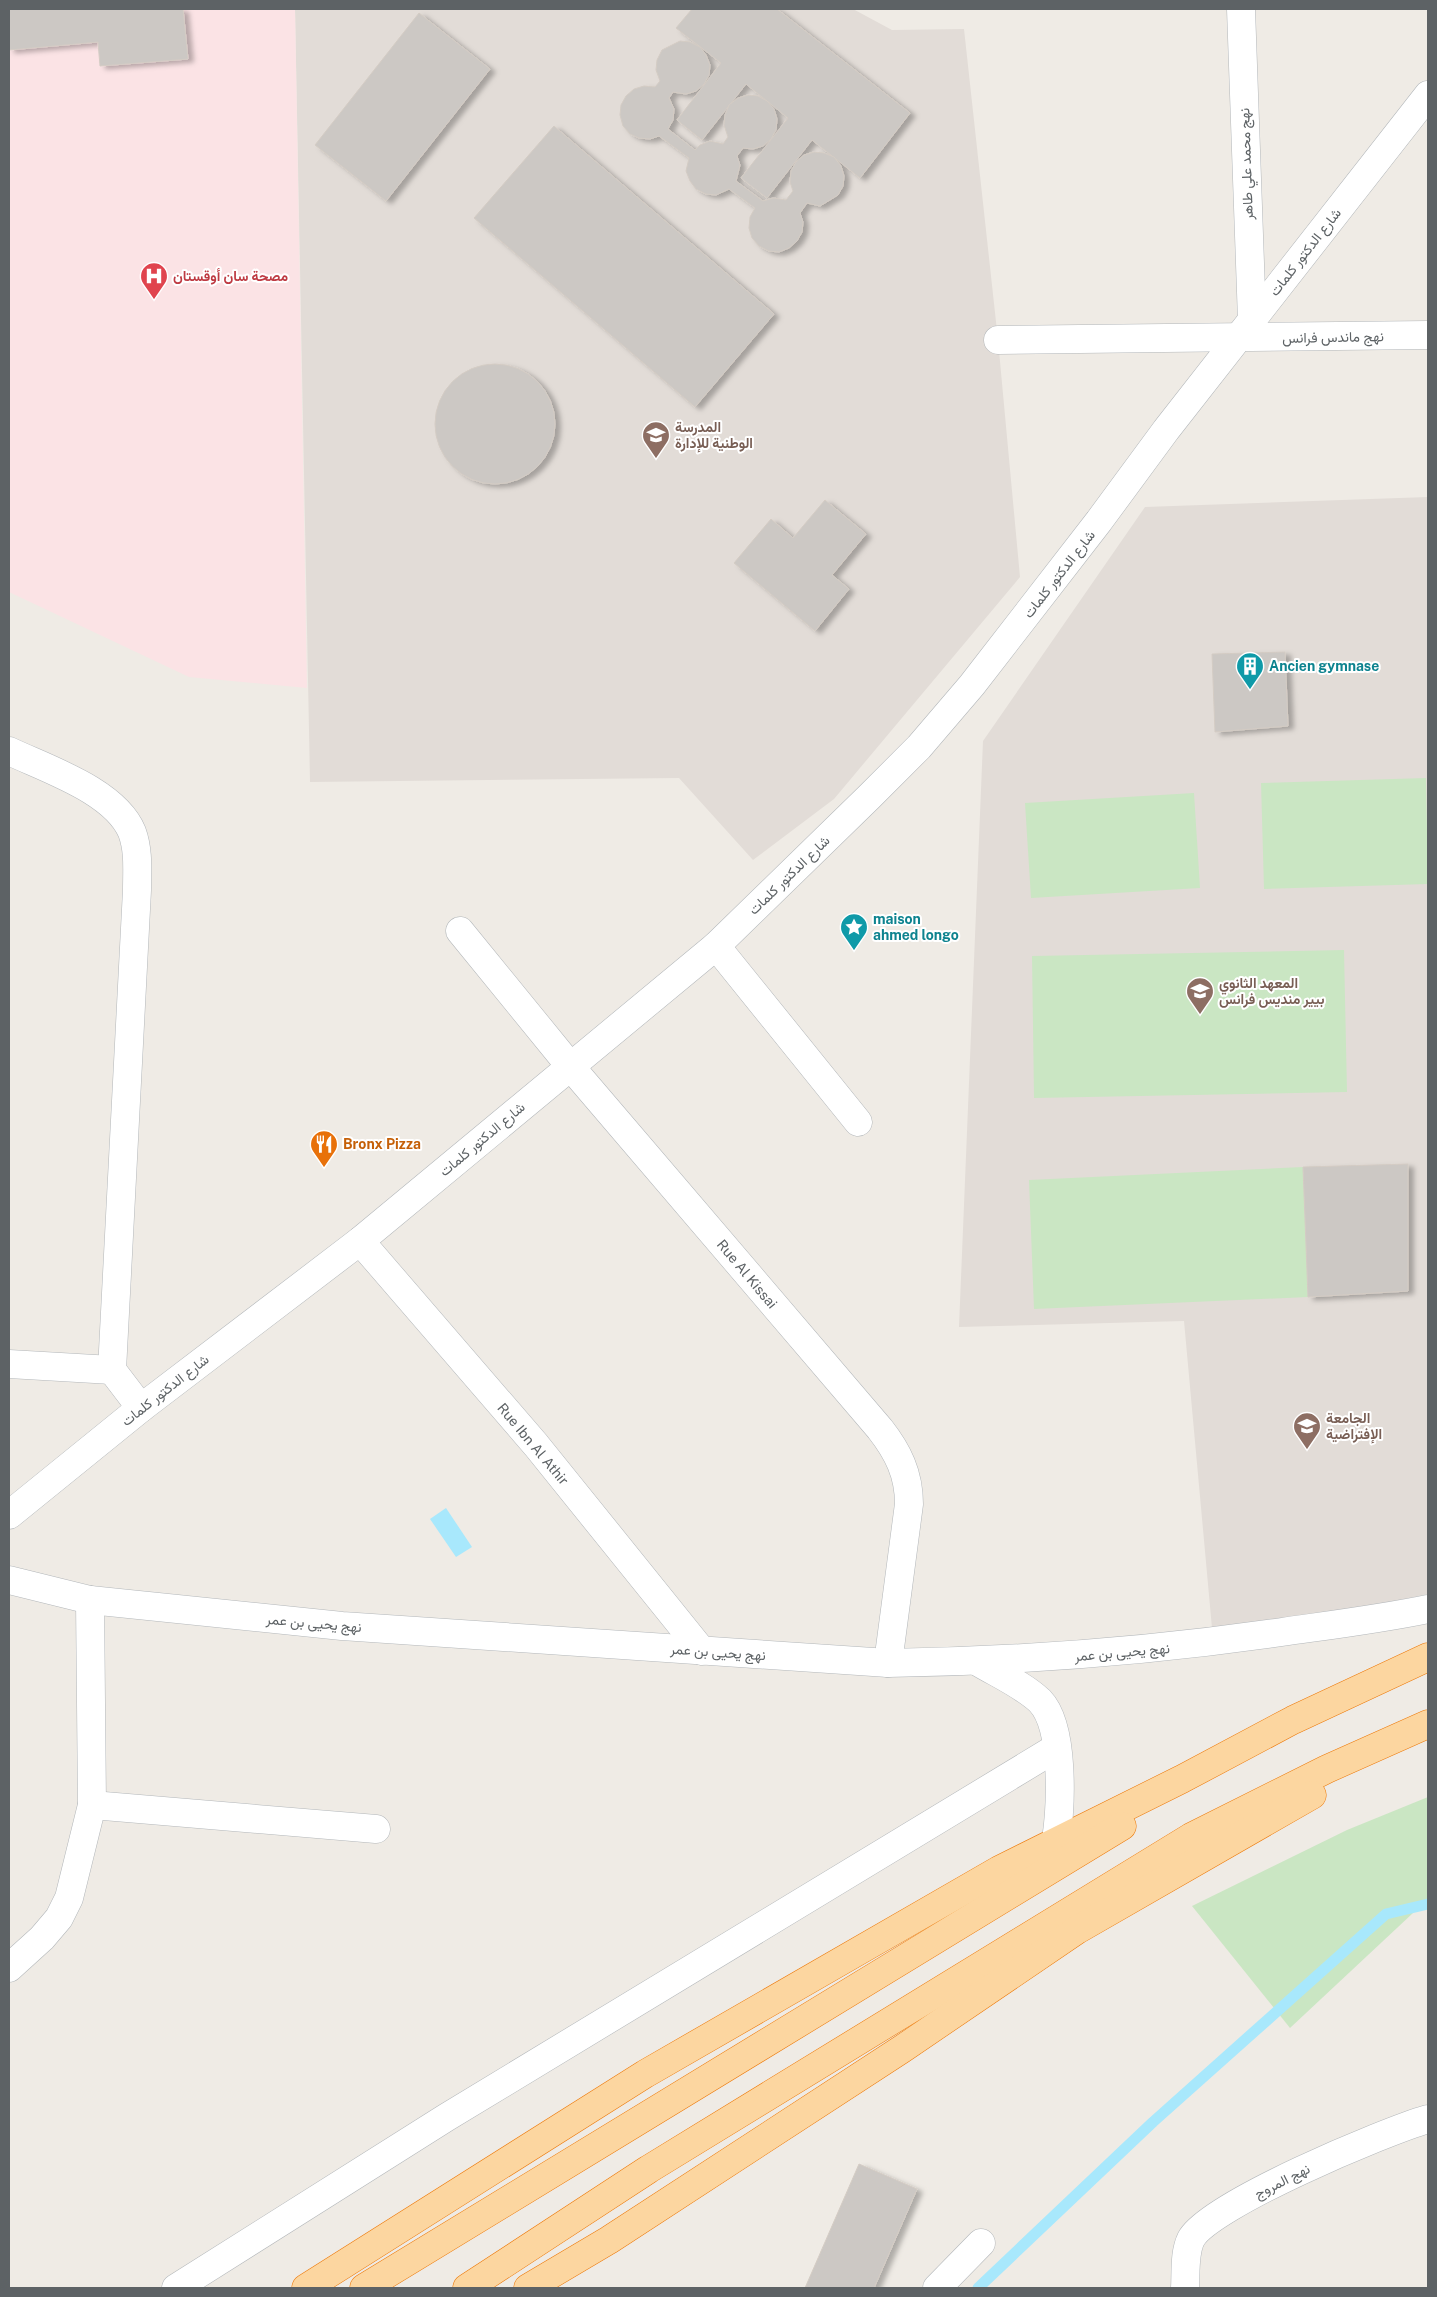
<svg xmlns="http://www.w3.org/2000/svg" width="1437" height="2297" viewBox="0 0 1437 2297" font-family="'Public Sans',Vazirmatn,sans-serif">
  <style>
    .education { fill: #e2dcd7 }
    .medical { fill: #fbe3e5 }
    .green { fill: #cae6c3 }
    .water { fill: #a8e8fc }
    .lines { fill: none; stroke-linecap: round; stroke-linejoin: round }
    .stream { stroke: #a8e8fc; stroke-width: 11 }
    .building { fill: #ccc8c4; stroke: #d4ccc4; filter: url(#shadow) }
    .minor-casing { stroke: #b3b7ba; stroke-width: 29 }
    .tertiary-casing { stroke: #b3b7ba; stroke-width: 29 }
    .trunk-casing { stroke: #ed7807; stroke-width: 29 }
    .minor { stroke: #fff; stroke-width: 28 }
    .tertiary { stroke: #fff; stroke-width: 28 }
    .trunk { stroke: #fcd6a0; stroke-width: 28 }
    .labels { text-anchor: middle; stroke-width: 4; stroke-linejoin: round; paint-order: stroke }
    .street-label { font-size: 14px; fill: #5d6265; stroke: #fff }
    .health-label { font-size: 14px; font-weight: bold; fill: #be3a42; stroke: #fff; text-anchor: start }
    .education-label { font-size: 14px; font-weight: bold; fill: #785e54; stroke: #fff; text-anchor: start }
    .culture-label { font-size: 14px; font-weight: bold; fill: #0d838f; stroke: #fff; text-anchor: start }
    .food-label { font-size: 14px; font-weight: bold; fill: #c56008; stroke: #fff; text-anchor: start }
  </style>
  <defs>
    <filter id="shadow"><feDropShadow dx="5.5" dy="3" stdDeviation="2.5" flood-color="#0004"/></filter>
  </defs>
  <rect width="100%" height="100%" fill="#efebe5"/>
  <g class="education">
    <path d="M295,9H853L892,30L964,29L998,340L1020,577L834,799L753,860L679,778L310,782Z"/>
    <path d="M1428,497V1594L1213,1639L1184,1321L959,1327L983,741L1145,507Z"/>
  </g>
  <path class="medical" d="M9,9H295L307,688L189,677L9,592Z"/>
  <g class="green">
    <path d="M1426,778L1428,884L1264,889L1261,783Z"/>
    <path d="M1194,793L1200,888L1031,898L1025,803Z"/>
    <path d="M1344,950L1347,1092L1034,1098L1032,956Z"/>
    <path d="M1303,1167L1308,1297L1034,1309L1029,1180Z"/>
    <path d="M1428,1797V1899L1290,2028L1192,1906L1347,1830Z"/>
  </g>
  <path class="water" d="M446,1508L472,1547L456,1557L430,1519Z"/>
  <g class="lines">
    <path class="stream" d="M978,2288L1153,2122L1386,1914L1428,1904"/>
  </g>
  <g class="building">
    <path d="M9,9H183L188,59L100,66L98,42L9,50Z"/>
    <path d="M692,9H777L910,113L860,178L812,140L767,198L741,178L788,118L746,84L702,140L677,120L721,63L676,28Z"/>
    <path d="M419,13L490,69L386,201L315,145Z"/>
    <path d="M680,41L690,42L700,47L706,55L710,65L709,75L704,84L696,91L686,94L673,92L669,98L674,109L673,120L668,129L695,150L700,145L710,141L723,144L728,137L724,125L725,115L729,105L738,98L748,95L758,96L767,101L774,109L777,119L776,130L771,139L763,146L753,149L743,148L737,156L740,165L736,181L763,201L773,198L786,200L793,191L790,182L791,171L796,162L804,155L814,152L824,153L834,157L841,166L844,176L843,186L838,195L820,206L807,203L800,213L803,222L802,232L797,241L789,248L779,252L769,251L759,246L752,238L749,228L750,217L755,208L729,189L716,195L706,194L696,189L690,181L686,171L689,158L659,136L650,139L639,138L630,134L623,126L620,115L621,105L626,96L634,89L644,86L655,87L660,81L656,70L657,60L662,50Z"/>
    <path d="M554,126L774,314L695,407L474,218Z"/>
    <circle cx="495" cy="424" r="60"/>
    <path d="M825,500L866,534L832,575L849,589L815,631L734,563L771,519L793,538Z"/>
    <path d="M1285,652L1288,726L1215,732L1212,654Z"/>
    <path d="M1408,1164V1291L1308,1297L1303,1167Z"/>
    <path d="M859,2164L917,2189L874,2288H805Z"/>
  </g>
  <g class="lines">
    <g class="minor-casing">
      <g id="minor">
        <path d="M1241,9L1252,320"/>
        <path d="M998,340L1428,335"/>
        <path d="M9,751C47,769 115,791 132,832C139,851 137,871 137,890L112,1370L141,1408"/>
        <path d="M460,931L570,1066L880,1429C898,1452 909,1474 909,1504L888,1663"/>
        <path d="M716,946L858,1122"/>
        <path d="M360,1241L536,1445L702,1651"/>
        <path d="M9,1364L112,1370"/>
        <path d="M9,1580L90,1600L342,1626L888,1663C1021,1661 1151,1651 1282,1632C1331,1625 1380,1619 1428,1609"/>
        <path d="M978,1662C998,1674 1023,1685 1040,1701C1065,1727 1061,1807 1056,1840"/>
        <path d="M92,1805L376,1829"/>
        <path d="M9,1968L42,1938L59,1918L69,1898L92,1805L90,1600"/>
        <path d="M176,2288L447,2117L1056,1748"/>
        <path d="M937,2288L981,2243"/>
        <path d="M1185,2288C1186,2273 1184,2253 1191,2239C1209,2205 1386,2131 1428,2119"/>
      </g>
    </g>
    <g class="tertiary-casing">
      <path id="tertiary" d="M9,1515L141,1408L360,1241L716,946L869,797L919,747L972,685L1099,521L1166,430L1428,95"/>
    </g>
    <g class="trunk-casing">
      <g id="trunk">
        <path d="M306,2288L645,2074L999,1870L1182,1779L1293,1720L1428,1657"/>
        <path d="M364,2288L1122,1826"/>
        <path d="M467,2288L649,2169L1191,1837L1327,1769L1428,1724"/>
        <path d="M528,2288L609,2240L902,2049L1077,1930L1312,1795"/>
      </g>
    </g>
    <use href="#minor" class="minor"/>
    <use href="#tertiary" class="tertiary"/>
    <use href="#trunk" class="trunk"/>
  </g>
  <defs>
    <g id="hospital-pin" transform="scale(1.4375)"><path d="M0 17L-7.5 6A9.5 9.5 0 1 1 7.5 6Z" fill="#e0444e" stroke="#fff"/><path d="M-5-5h3v3.5h4V-5h3V5h-3V1.5h-4V5h-3Z" fill="#fff"/></g>
    <g id="university-pin" transform="scale(1.4375)"><path d="M0 17L-7.5 6A9.5 9.5 0 1 1 7.5 6Z" fill="#8d6e63" stroke="#fff"/><path d="M0-5L7-2L0 1L-7-2ZM-4 1L0 2.5L4 1V4Q0 6-4 4Z" fill="#fff"/></g>
    <g id="building-pin" transform="scale(1.4375)"><path d="M0 17L-7.5 6A9.5 9.5 0 1 1 7.5 6Z" fill="#0f9aa8" stroke="#fff"/><path d="M-4-6H4V6H1V3H-1V6H-4ZM-2.5-4.3h1.7v1.8h-1.7ZM.8-4.3h1.7v1.8H.8ZM-2.5-1h1.7V.8h-1.7ZM.8-1h1.7V.8H.8Z" fill="#fff"/></g>
    <g id="sight-pin" transform="scale(1.4375)"><path d="M0 17L-7.5 6A9.5 9.5 0 1 1 7.5 6Z" fill="#0f9aa8" stroke="#fff"/><path d="M0-6L1.8-2.2L6-1.7L2.9 1.2L3.7 5.4L0 3.3L-3.7 5.4L-2.9 1.2L-6-1.7L-1.8-2.2Z" fill="#fff"/></g>
    <g id="school-pin" transform="scale(1.4375)"><path d="M0 17L-7.5 6A9.5 9.5 0 1 1 7.5 6Z" fill="#8d6e63" stroke="#fff"/><path d="M0-5L7-2L0 1L-7-2ZM-4 1L0 2.5L4 1V4Q0 6-4 4Z" fill="#fff"/></g>
    <g id="restaurant-pin" transform="scale(1.4375)"><path d="M0 17L-7.5 6A9.5 9.5 0 1 1 7.5 6Z" fill="#e8710a" stroke="#fff"/><path d="M-5-6h1v4h1v-4h1v4h1v-4h1v5L-1.5 .5V6h-2V.5L-5-1ZM5-6V6H3V1.5H1.5Q1.5-4 5-6Z" fill="#fff"/></g>
  </defs>
  <g fill-rule="evenodd">
    <use href="#hospital-pin" x="154" y="276"/>
    <use href="#university-pin" x="656" y="435"/>
    <use href="#building-pin" x="1250" y="666"/>
    <use href="#sight-pin" x="854" y="927"/>
    <use href="#school-pin" x="1200" y="991"/>
    <use href="#restaurant-pin" x="324" y="1144"/>
    <use href="#university-pin" x="1307" y="1426"/>
  </g>
  <g class="labels">
    <g class="street-label">
      <text transform="translate(1246 164) rotate(-92)" y="5">نهج محمد علي طاهر</text>
      <text transform="translate(1305 252) rotate(-52)" y="5">شارع الدكتور كلمات</text>
      <text transform="translate(1333 337) rotate(-1)" y="5">نهج ماندس فرانس</text>
      <text transform="translate(1059 574) rotate(-52)" y="5">شارع الدكتور كلمات</text>
      <text transform="translate(789 875) rotate(-44)" y="5">شارع الدكتور كلمات</text>
      <text transform="translate(482 1139) rotate(-40)" y="5">شارع الدكتور كلمات</text>
      <text transform="translate(747 1274) rotate(50)" y="5">Rue Al Kissai</text>
      <text transform="translate(165 1390) rotate(-38)" y="5">شارع الدكتور كلمات</text>
      <text transform="translate(533 1444) rotate(50)" y="5">Rue Ibn Al Athir</text>
      <text transform="translate(314 1623) rotate(5)" y="5">نهج يحيى بن عمر</text>
      <text transform="translate(718 1652) rotate(4)" y="5">نهج يحيى بن عمر</text>
      <text transform="translate(1122 1652) rotate(-5)" y="5">نهج يحيى بن عمر</text>
      <text transform="translate(1282 2181) rotate(-27)" y="5">نهج المروج</text>
    </g>
    <g class="health-label">
      <text x="173" y="281">مصحة سان أوقستان</text>
    </g>
    <g class="education-label">
      <text x="675" y="432">المدرسة<tspan x="675" dy="16">الوطنية للإدارة</tspan></text>
      <text x="1219" y="988">المعهد الثانوي<tspan x="1219" dy="16">بيير منديس فرانس</tspan></text>
      <text x="1326" y="1423">الجامعة<tspan x="1326" dy="16">الإفتراضية</tspan></text>
    </g>
    <g class="culture-label">
      <text x="1269" y="671">Ancien gymnase</text>
      <text x="873" y="924">maison<tspan x="873" dy="16">ahmed longo</tspan></text>
    </g>
    <g class="food-label">
      <text x="343" y="1149">Bronx Pizza</text>
    </g>
  </g>
  <rect width="1437" height="2297" fill="none" stroke="#5d6265" stroke-width="20"/>
</svg>
